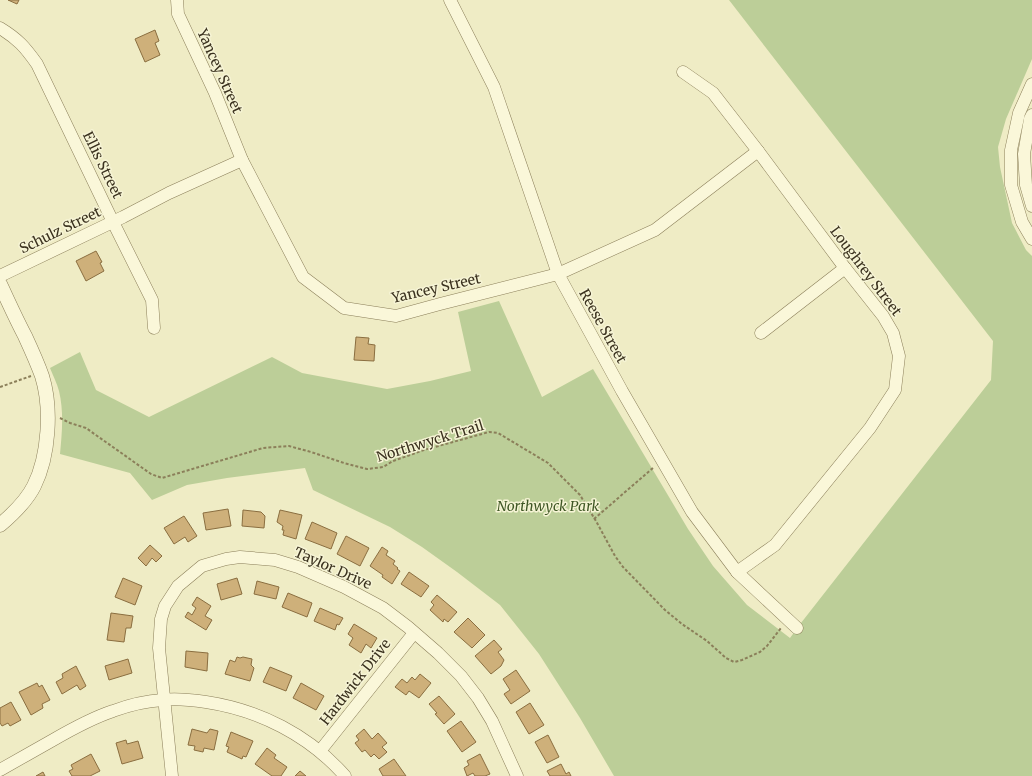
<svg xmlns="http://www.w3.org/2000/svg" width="1032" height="776" viewBox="0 0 1032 776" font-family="Merriweather,serif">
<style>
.green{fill:#bcce98}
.building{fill:#ceb07a;stroke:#8a6e40}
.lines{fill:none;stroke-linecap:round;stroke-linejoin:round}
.minor-casing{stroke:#8b7f5a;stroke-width:13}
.tertiary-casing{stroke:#8b7f5a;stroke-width:15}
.path{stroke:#8b7f5a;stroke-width:2;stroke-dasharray:3 2;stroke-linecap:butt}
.minor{stroke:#faf7d9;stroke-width:12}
.tertiary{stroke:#faf7d9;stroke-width:14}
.labels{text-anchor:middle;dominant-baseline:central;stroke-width:3;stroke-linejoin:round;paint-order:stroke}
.street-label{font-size:14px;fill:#3b321f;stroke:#f6f4d5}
.park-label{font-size:14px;font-style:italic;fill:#3f5725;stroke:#f6f4d5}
</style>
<rect width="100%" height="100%" fill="#efecc5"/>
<!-- green -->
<path class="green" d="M729,0H1032V59L1006,119L998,147L1000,167L1012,223L1026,250L1032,256V776H614L580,718L539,654L500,605L457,572L422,547L390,527L313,490L305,468L227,478L187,485L152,500L130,473L60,454C62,433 64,412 59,391C57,383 53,376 50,368L80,352L96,390L149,417L272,357L302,373L387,389L430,381L471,371L458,312L499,301L542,397L593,369L688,529L713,566L747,605L790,638L801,623L991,380L993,341Z"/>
<!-- building -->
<g class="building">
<polygon points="8,0 19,0 17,4"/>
<polygon points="155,30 159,41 155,43 160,55 145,62 135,39"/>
<polygon points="96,251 102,262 100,263 104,271 86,281 76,261"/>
<polygon points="356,337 369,338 368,344 375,345 374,361 354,360"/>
<polygon points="228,509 231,526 206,530 203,513"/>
<polygon points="243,510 261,512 265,516 264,528 242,526"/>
<polygon points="280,510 302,515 296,539 283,535 284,530 282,530 283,526 277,522"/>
<polygon points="184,516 197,536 188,542 185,537 174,544 164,528"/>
<polygon points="312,522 337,533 331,549 305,539"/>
<polygon points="346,536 369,548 360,566 337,554"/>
<polygon points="150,545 162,556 156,562 152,558 146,566 138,558"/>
<polygon points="382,547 388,551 386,555 395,561 393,564 398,568 397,569 400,571 392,584 382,577 383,575 370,566"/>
<polygon points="409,572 429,586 421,597 401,584"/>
<polygon points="123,578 142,586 135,605 115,597"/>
<polygon points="237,578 242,594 221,600 217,584"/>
<polygon points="257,581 279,587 276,599 254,594"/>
<polygon points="288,593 312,603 307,617 282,607"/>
<polygon points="437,595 457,612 448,622 444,619 443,622 430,610 434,605 431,602"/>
<polygon points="197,597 211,606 205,616 212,620 206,630 185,617 188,612 192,615 196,608 192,605"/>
<polygon points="320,608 343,618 339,625 337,624 335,630 314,621"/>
<polygon points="111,613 133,616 131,628 126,628 124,642 107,640"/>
<polygon points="468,618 485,635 472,648 454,632"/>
<polygon points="354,624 377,638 371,648 366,644 361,653 349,645 353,638 348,634"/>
<polygon points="494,640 502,649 498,652 504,660 501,666 491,674 475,656"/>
<polygon points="186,651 208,653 207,671 185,667"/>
<polygon points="237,657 240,658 243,657 252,659 251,665 254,668 250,681 225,674 230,660 235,662"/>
<polygon points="128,659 132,673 109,680 105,666"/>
<polygon points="76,666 86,686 80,690 77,685 62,694 56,682 63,678 62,674"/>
<polygon points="270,667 292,676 286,691 263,682"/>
<polygon points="516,670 530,691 511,704 504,694 510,690 503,679"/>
<polygon points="420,674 431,683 419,698 409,691 406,695 395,687 402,679 407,683 412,677 415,680"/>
<polygon points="37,683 39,687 42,685 50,700 42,704 43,708 31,715 19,692"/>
<polygon points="301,683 324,696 316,710 293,698"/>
<polygon points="439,696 455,714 444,724 435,714 437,713 429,704"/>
<polygon points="11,702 21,720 10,726 8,723 2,726 0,723 0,708"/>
<polygon points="530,703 544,725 529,734 516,712"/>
<polygon points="461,721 476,742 462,752 447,731"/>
<polygon points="192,729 207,733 210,729 218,731 214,750 204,748 203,752 194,750 195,746 188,745"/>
<polygon points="364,729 372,739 378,733 387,743 382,747 387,752 379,759 374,754 371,757 365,750 362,752 355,743 359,740 356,736"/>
<polygon points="231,732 253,741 246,757 243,756 242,759 227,752 229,747 226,746"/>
<polygon points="548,735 559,757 547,763 535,742"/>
<polygon points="126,740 127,744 138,741 143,758 122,764 116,743"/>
<polygon points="267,748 276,755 274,758 287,767 281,776 272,776 255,764"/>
<polygon points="91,754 100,771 90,776 72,776 69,771 73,769 71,765"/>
<polygon points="480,754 490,774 485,776 475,776 473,773 467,776 464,768 469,765 467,761"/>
<polygon points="394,759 406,776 383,776 379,769"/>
<polygon points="561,764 566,774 569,772 571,776 550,776 547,771"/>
<polygon points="300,771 306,776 295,776"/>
<polygon points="43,772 45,776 36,776"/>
</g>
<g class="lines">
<!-- minor casing -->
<g class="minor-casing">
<g id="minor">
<polyline points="177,0 178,14 215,93 242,160 303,277 344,308 396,316 440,304 558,274 655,230 758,151"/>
<polyline points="450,0 494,87 558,274 622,391 692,512 737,572 797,628"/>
<path d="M0,28C18,39 25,47 37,64L113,222L152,300L154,328"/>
<polyline points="683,72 713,93 758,151 845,268 883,316 893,333 899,356 895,390 870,428 775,545 737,572"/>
<polyline points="1032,84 1019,113 1011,150 1011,185 1022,222 1032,239"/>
<polyline points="1032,115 1030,119 1024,154 1026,185 1032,206"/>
<polyline points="0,276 123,217 169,193 242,160"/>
<polyline points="761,333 845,268"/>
<polyline points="320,751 414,633"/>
<path d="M0,770C18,760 35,750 53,740C72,729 92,718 113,711C129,705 146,701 163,700C177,698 192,700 206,702C259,710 309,735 345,776"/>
<polyline points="172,776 159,648 161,619 165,606 178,586 202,566 226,559 240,557 275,560 298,567 344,587 383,608 408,627 438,653 461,676 478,698 492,721 517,776"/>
</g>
</g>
<!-- tertiary casing -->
<g class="tertiary-casing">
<path id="tertiary" d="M0,284C8,301 16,319 25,336C31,349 37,362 42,376C52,408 49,456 34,486C26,502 13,514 0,525"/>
</g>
<!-- path -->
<g class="path">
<polyline points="0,387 31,376"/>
<polyline points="60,418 70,423 86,428 151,474 162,478 263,448 289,446 311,452 344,463 367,469 383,467 393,461 424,450 489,432 498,433 548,463 580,495 596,521 615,556 623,567 665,610 682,624 707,641 726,658 734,662 742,660 760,652 767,646 781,628"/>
<polyline points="594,519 654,467"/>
</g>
<!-- minor -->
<use href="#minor" class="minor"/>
<!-- tertiary -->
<use href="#tertiary" class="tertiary"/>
</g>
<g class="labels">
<!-- street labels -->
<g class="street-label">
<text transform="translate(220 71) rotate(66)">Yancey Street</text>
<text transform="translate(103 165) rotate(64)">Ellis Street</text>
<text transform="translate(60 230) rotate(-26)">Schulz Street</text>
<text transform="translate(866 271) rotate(53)">Loughrey Street</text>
<text transform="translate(436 288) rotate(-13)">Yancey Street</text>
<text transform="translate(603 326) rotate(61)">Reese Street</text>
<text transform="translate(430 441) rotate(-17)">Northwyck Trail</text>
<text transform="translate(333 568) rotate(24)">Taylor Drive</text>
<text transform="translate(355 682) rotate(-52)">Hardwick Drive</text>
</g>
<!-- park labels -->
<g class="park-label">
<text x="548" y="506">Northwyck Park</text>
</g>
</g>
</svg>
